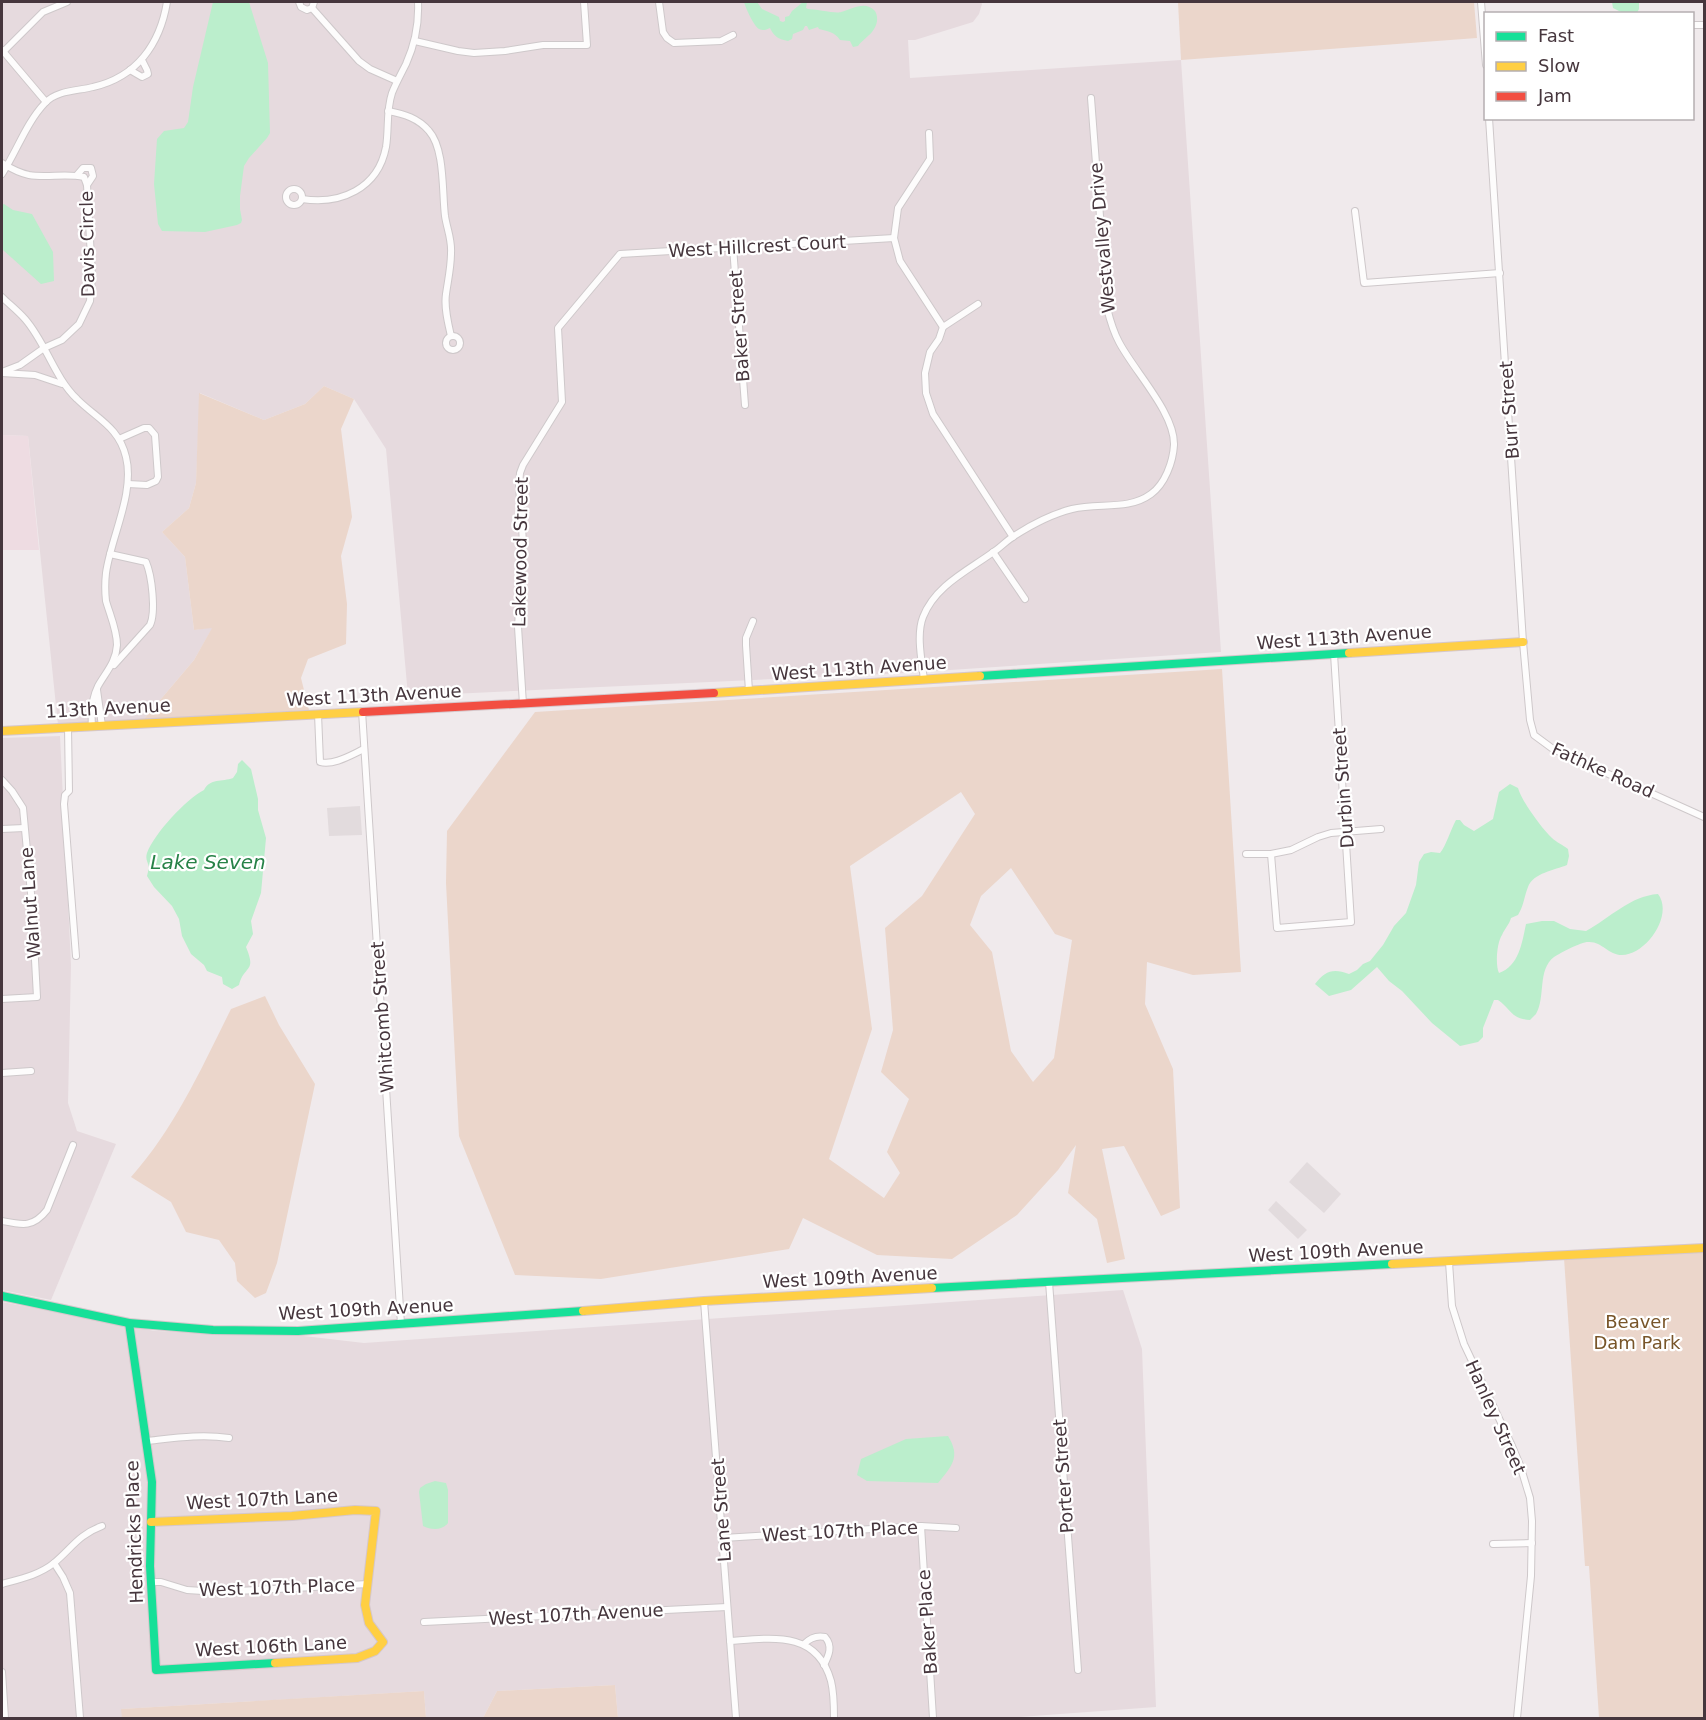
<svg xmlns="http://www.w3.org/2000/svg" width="1706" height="1720" viewBox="0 0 1706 1720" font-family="'DejaVu Sans',sans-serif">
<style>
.residential{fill:#e6dade}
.education{fill:#eedce2}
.green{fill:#ebd6cb;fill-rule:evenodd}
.parking{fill:#e2dbdd}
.water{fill:#bec}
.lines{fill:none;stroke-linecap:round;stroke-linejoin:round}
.street-casing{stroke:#cec8ca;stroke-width:8}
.fast-casing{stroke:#d5c7cb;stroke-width:10}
.slow-casing{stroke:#d5c7cb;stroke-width:10}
.jam-casing{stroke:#d5c7cb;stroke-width:10}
.street{stroke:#fdfcfc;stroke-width:6}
.fast{stroke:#16e098;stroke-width:8}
.slow{stroke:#ffcf43;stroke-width:8}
.jam{stroke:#f24e42;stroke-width:8}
.labels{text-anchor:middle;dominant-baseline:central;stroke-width:4.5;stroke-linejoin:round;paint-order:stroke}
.street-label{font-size:18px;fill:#46363d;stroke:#fff}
.park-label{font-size:18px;fill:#785529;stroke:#fff}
.water-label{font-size:20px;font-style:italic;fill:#278248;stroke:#fff}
</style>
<rect width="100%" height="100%" fill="#f0eaec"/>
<!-- residential -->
<g class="residential">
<polygon points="2,2 981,2 982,4 979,14 973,22 915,40 908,40 910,78 1181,60 1221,652 905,673 408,696 386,449 354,399 324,386 305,404 264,420 200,393 196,483 189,508 162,532 185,557 194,630 213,627 194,660 144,719 58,725 28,436 2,435"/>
<polygon points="60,736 71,965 68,1103 77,1131 116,1144 51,1300 2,1290 2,738"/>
<polygon points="1123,1290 1142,1349 1156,1707 1006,1718 618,1718 615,1685 497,1691 483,1718 426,1718 424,1691 122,1709 122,1718 2,1718 2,1302 155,1331 295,1335 364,1343"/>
</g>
<!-- education -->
<polygon class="education" points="2,435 28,436 39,550 2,550"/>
<!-- green -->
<g class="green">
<polygon points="1178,2 1474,2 1477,38 1181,60"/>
<polygon points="324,386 354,399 341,429 352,517 341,556 347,604 346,644 308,659 301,678 309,710 144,719 194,660 212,628 194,630 185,557 162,532 189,508 196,483 199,393 264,420 305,404"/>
<path d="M1222,669L1241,972L1193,975L1147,962L1145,1004L1173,1069L1180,1208L1161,1216L1124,1146L1102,1149L1125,1259L1107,1263L1097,1219L1068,1193L1076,1145L1058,1170L1017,1215L952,1259L877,1255L803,1218L789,1249L601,1279L515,1275L459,1136L446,883L447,831L535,712ZM961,792L975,814L922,896L885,928L893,1030L881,1072L909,1099L887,1152L900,1173L884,1198L829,1159L872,1029L850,866ZM1011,868L1055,934L1072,940L1054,1058L1033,1082L1011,1051L992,952L970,925L981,896Z"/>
<path d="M265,996L279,1025L315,1084L277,1263L266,1293L255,1298L237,1281L235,1263L219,1240L186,1232L171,1202L131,1177C175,1128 202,1067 231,1009Z"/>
<polygon points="1704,1250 1704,1718 1599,1718 1589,1566 1585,1566 1564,1258"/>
<polygon points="615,1685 618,1718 483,1718 497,1691"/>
<polygon points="424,1691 426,1718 122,1718 121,1709"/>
</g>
<!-- parking -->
<g class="parking">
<polygon points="360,806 362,835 329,836 327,808"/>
<polygon points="1307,1162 1341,1194 1324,1213 1289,1182"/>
<polygon points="1276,1201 1307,1230 1298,1239 1268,1210"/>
</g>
<!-- water -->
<g class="water">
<polygon points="213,2 249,2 268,63 270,133 267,138 249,158 244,166 240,196 240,209 242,220 241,223 237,225 205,232 162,231 158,224 154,184 157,139 164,131 184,128 188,122 193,87"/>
<path d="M744,2H757L762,9L779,17L780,21L783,22L785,21V17L789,16L792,11L803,2H807L806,8L808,9C815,9 837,14 841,12C852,9 865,0 875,11C878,16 878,23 874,29C870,36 863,39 858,46L853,47L850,41L840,40C835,32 827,31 819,29L818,27L809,30L807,26H805L803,30L793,34L792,39L788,41C779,39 774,37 770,28C766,30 763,31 759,29C754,26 746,9 744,2Z"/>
<polygon points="1612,2 1639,2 1639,9 1637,13 1623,13 1613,8"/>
<polygon points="4,204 13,210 32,214 53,252 54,281 41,284 3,250 2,205"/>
<path d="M242,760L251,769L258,799V810L266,838L261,893L251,921L253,934L246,947C257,973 244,965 239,985L232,989L223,984L222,977L207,971L204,965L191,954L182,936L179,919L172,906L154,887L147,876C147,876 149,868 149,867C148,862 145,860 147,853C154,834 186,799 204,790C210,778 222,782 233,778L237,772L238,764Z"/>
<path d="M1510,784L1518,788C1521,800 1542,829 1552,838C1556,842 1563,845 1568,849L1569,856L1567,865C1555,870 1533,873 1528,887C1524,897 1524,905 1518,915L1511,918C1509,925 1505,928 1502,935C1497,942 1495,965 1499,973C1519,966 1522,943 1526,924L1542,921H1554L1570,929L1586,931C1610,918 1630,896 1658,894C1674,915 1646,955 1622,955C1608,955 1602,941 1588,942C1581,942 1560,953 1554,957C1537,970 1546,997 1536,1014C1534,1016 1532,1018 1530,1020C1511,1019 1511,1009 1498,1000H1494L1483,1028V1037L1478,1042L1460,1046L1432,1023L1402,991L1389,981L1377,967L1351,990L1329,996L1315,984C1325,971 1333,968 1349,974L1357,970L1363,964L1370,961L1383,945L1394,926L1406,913L1416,885L1419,862L1424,854L1431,852L1440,853C1446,846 1451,829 1456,820H1460L1464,825L1474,831L1493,819L1499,792Z"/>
<path d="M948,1436C961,1457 952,1466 938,1483L867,1481L857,1475L861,1459L906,1439Z"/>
<path d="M435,1481L446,1483L448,1490V1523C442,1531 431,1530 423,1526L419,1492L420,1488L426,1484Z"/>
</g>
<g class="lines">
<!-- street casing -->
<g class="street-casing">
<g id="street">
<polyline points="299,2 301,7 307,10 312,8 314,2"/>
<polyline points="659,2 663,32 667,38 674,43 721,41 733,35"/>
<polyline points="1481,2 1486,65"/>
<polyline points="312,8 359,61 370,69 397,81"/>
<polyline points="1692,25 1704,25"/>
<polyline points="415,41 458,51 474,53 505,51 543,45 587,45 584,2"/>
<polyline points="2,50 46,102"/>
<polyline points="3,52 43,12 67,2"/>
<polyline points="130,70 142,77 148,74 147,70 142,60"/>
<path d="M388,111C404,114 418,118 429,131C445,149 442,192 445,216C447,229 452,240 451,253C451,267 448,280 446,294C444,307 448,323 451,336"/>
<polyline points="1489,118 1523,642 1530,720 1534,735 1553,749 1704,817"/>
<polyline points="929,133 930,159 898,208 894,238 900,261 943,327"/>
<path d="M2,163C10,168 19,173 29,175C47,178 66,173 84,177L87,185L92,276L90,301L79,324L62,340L44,348L20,365L2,372"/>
<path d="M2,174C17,151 26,123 45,103C57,90 78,91 93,87C137,77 160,44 167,2"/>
<polyline points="77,175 83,168 91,168 93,176 87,185"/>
<circle cx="294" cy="197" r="8"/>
<path d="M302,199C340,205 378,189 386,147C389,129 386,111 392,93C396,83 401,74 406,64C415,44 419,24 418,2"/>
<polyline points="1355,211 1364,283 1500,273"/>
<polyline points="733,247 745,405"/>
<path d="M2,297C9,304 18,311 25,319C46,343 54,377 77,399C97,419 119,427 126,457C135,493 111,537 106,573C105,582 105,592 106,601C110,615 117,630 117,645C116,662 106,672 98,686C92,698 91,713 92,726"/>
<polyline points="978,304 943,327 939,339 930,352 925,373 926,393 933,414 1013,537"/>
<circle cx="453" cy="343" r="7"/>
<polyline points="2,373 35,375 62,384"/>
<polyline points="119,439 144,428 149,428 155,435 158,477 156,481 147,485 128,484"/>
<polyline points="993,552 1025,599"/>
<path d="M110,554L146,562C152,576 156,612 150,625L114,665"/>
<path d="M924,680C922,662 916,635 923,617C935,586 967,571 992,553C1000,548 1006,541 1014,536C1031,525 1052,514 1072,509C1098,502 1128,511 1151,494C1165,484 1173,462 1174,445C1175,413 1134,371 1119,342C1113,331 1110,320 1107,308L1091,98"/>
<polyline points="97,690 102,726"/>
<polyline points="749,691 746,645 746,638 753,621"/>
<polyline points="523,704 518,627 523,542 519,486 520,473 523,465 562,402 558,328 620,254 894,238"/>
<polyline points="362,711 401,1324"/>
<path d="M318,714L320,762C333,766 351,755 364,749"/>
<polyline points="68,727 69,791 65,795 64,804 76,956"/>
<polyline points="2,780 12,791 23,808 32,904 37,997 2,999"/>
<polyline points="2,829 24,828"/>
<polyline points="1246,854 1271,854 1291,850 1318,837 1331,833 1381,829"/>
<polyline points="1271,854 1277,928 1351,922 1334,654"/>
<polyline points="2,1073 31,1071"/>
<path d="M2,1221C22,1225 33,1228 47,1210L73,1145"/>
<polyline points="1449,1262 1452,1306 1464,1344 1512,1446 1520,1465 1530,1498 1532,1521 1531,1576 1517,1718"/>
<polyline points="1049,1282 1078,1670"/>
<polyline points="704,1301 736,1718"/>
<path d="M147,1441C175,1438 201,1434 229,1438"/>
<polyline points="921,1526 933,1718"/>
<polyline points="723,1538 921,1526 956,1528"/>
<polyline points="1493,1544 1532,1543"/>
<polyline points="54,1563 63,1577 70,1593 80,1718"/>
<polyline points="152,1582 161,1582 187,1590 219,1592 368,1584"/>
<path d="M2,1584C20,1579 39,1575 54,1563C72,1548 78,1535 102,1526"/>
<polyline points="424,1622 727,1607"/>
<path d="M730,1641C772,1638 817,1630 831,1681C834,1693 834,1707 834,1718"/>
<path d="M804,1644C810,1638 816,1635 825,1637C833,1646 829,1655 824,1665"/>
<polyline points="2,1672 5,1718"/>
</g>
</g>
<!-- fast casing -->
<g class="fast-casing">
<g id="fast">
<polyline points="980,676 1349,653"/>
<polyline points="932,1288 1392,1264"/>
<polyline points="2,1296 129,1323 213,1330 298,1331 583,1311"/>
<polyline points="129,1323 152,1482 150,1566 156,1670 275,1663"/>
</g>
</g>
<!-- slow casing -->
<g class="slow-casing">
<g id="slow">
<polyline points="1349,653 1523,642"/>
<polyline points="714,693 980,676"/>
<polyline points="2,731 363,712"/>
<polyline points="1392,1264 1704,1248"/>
<polyline points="583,1311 704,1301 932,1288"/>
<polyline points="151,1522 292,1516 355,1510 376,1511 365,1605 369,1623 383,1642 375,1651 357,1658 275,1663"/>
</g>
</g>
<!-- jam casing -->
<g class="jam-casing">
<polyline id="jam" points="363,712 714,693"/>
</g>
<!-- street -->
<use href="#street" class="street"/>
<!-- fast -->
<use href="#fast" class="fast"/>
<!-- slow -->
<use href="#slow" class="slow"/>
<!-- jam -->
<use href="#jam" class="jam"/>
</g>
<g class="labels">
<!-- street labels -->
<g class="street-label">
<text transform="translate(1102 238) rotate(-95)">Westvalley Drive</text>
<text transform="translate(87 244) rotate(-91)">Davis Circle</text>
<text transform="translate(757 246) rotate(-3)">West Hillcrest Court</text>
<text transform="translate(739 326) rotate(-94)">Baker Street</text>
<text transform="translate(1509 410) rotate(-94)">Burr Street</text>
<text transform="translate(520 552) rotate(-89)">Lakewood Street</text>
<text transform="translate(1344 637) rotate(-4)">West 113th Avenue</text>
<text transform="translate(859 668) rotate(-4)">West 113th Avenue</text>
<text transform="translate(374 695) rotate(-3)">West 113th Avenue</text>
<text transform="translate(108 708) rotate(-3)">113th Avenue</text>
<text transform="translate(1603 770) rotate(24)">Fathke Road</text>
<text transform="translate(1343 788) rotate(-94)">Durbin Street</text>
<text transform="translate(30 903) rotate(-94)">Walnut Lane</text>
<text transform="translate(382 1017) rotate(-94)">Whitcomb Street</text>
<text transform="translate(1336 1251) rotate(-3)">West 109th Avenue</text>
<text transform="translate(850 1277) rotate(-3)">West 109th Avenue</text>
<text transform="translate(366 1309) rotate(-3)">West 109th Avenue</text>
<text transform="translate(1496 1417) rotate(66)">Hanley Street</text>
<text transform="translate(1063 1476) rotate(-94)">Porter Street</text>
<text transform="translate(262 1499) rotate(-3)">West 107th Lane</text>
<text transform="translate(721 1510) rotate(-94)">Lane Street</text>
<text transform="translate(840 1531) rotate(-3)">West 107th Place</text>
<text transform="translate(134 1532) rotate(-92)">Hendricks Place</text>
<text transform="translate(277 1587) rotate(-2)">West 107th Place</text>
<text transform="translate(576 1614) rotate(-3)">West 107th Avenue</text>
<text transform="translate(927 1622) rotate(-94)">Baker Place</text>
<text transform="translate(271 1646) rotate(-3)">West 106th Lane</text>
</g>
<!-- park labels -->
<g class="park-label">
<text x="1637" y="1321">Beaver<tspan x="1637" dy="21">Dam Park</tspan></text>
</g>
<!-- water labels -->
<g class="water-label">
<text x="208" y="862">Lake Seven</text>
</g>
</g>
<!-- border -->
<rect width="1706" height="1720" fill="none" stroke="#46363d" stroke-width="6"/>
<!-- legend -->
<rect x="1484" y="12" width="210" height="108" fill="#ffffff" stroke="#b5afb1" stroke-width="1.5"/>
<rect x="1496" y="32" width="30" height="9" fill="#16e098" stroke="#b5afb1" stroke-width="1.5"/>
<text x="1538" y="42" font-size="18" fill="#46363d">Fast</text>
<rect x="1496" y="62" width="30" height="9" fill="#ffcf43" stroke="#b5afb1" stroke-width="1.5"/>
<text x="1538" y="72" font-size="18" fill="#46363d">Slow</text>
<rect x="1496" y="92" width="30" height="9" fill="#f24e42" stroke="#b5afb1" stroke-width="1.5"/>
<text x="1538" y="102" font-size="18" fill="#46363d">Jam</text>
</svg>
